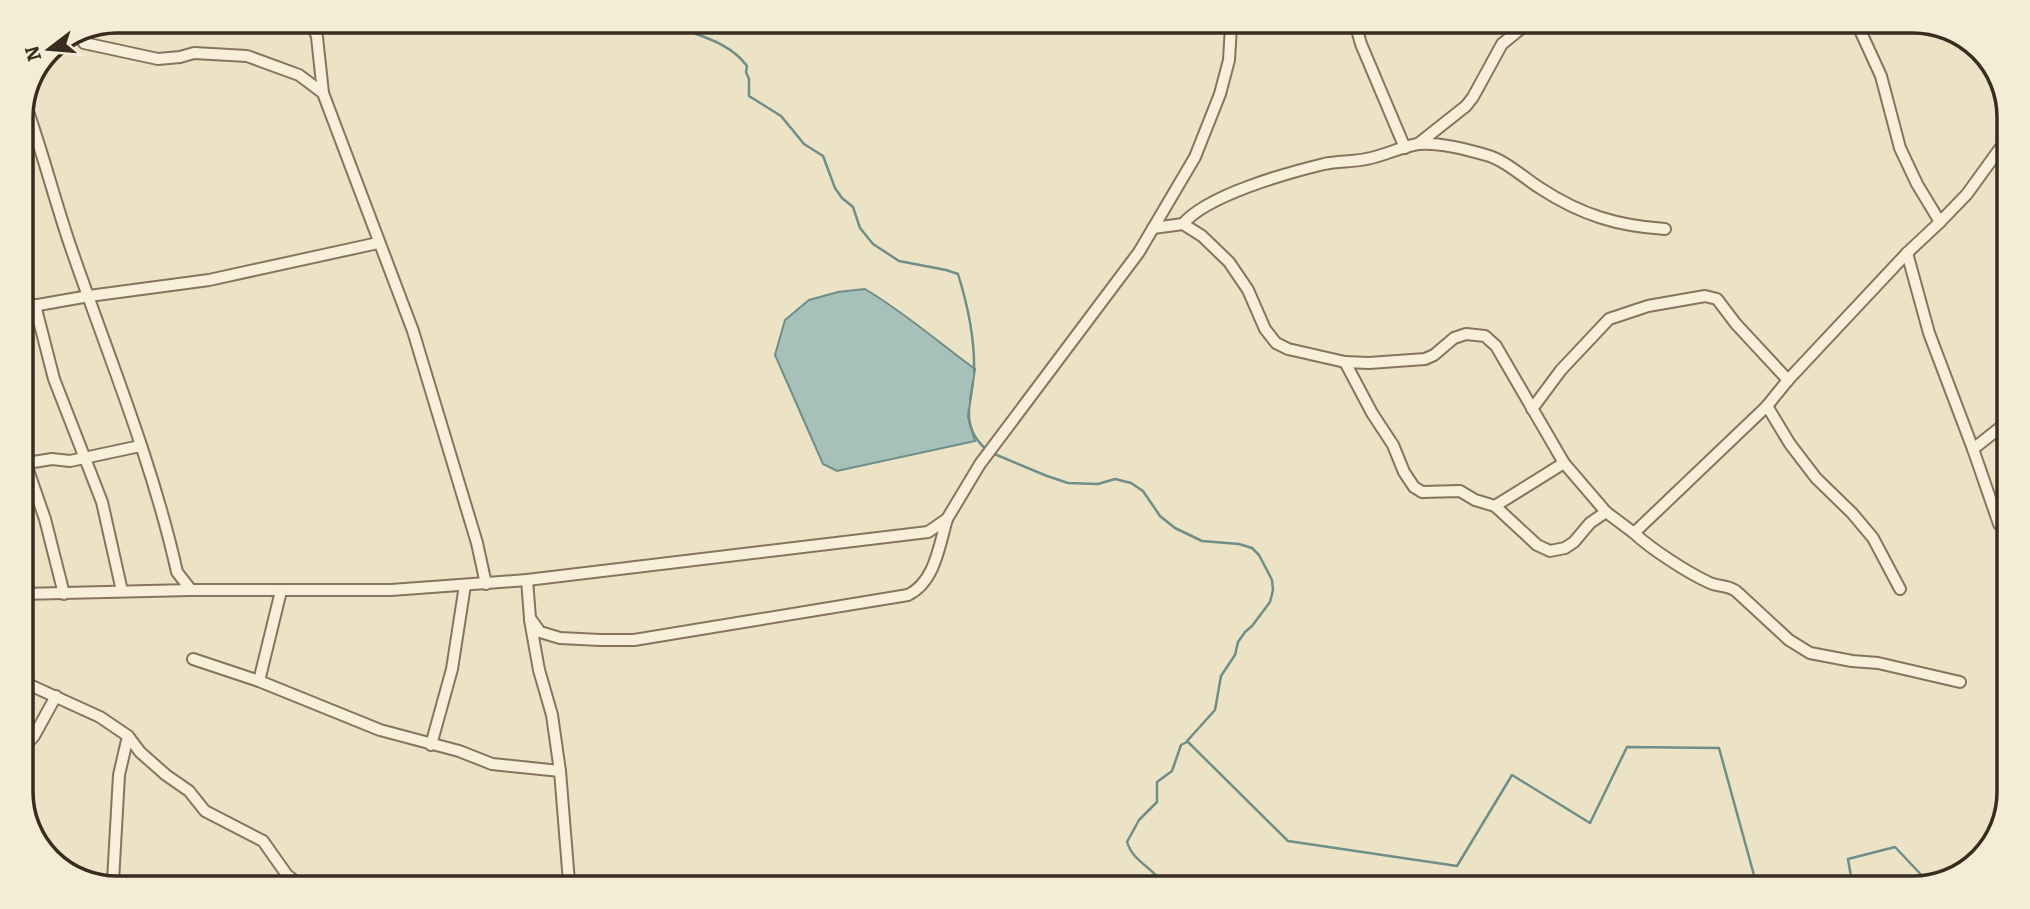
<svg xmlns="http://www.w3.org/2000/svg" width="2030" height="909" viewBox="0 0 2030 909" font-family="Bitter,serif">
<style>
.water{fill:#a7c0b9;stroke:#6e8e87;stroke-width:2}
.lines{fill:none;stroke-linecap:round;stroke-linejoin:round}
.stream{stroke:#6e8e87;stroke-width:2.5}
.minor-casing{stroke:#87745c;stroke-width:14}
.minor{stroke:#f7efd9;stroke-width:10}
.rim{fill:none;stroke:#372c1f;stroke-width:3.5}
</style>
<rect width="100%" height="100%" fill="#ece2c6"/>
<!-- water -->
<path class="water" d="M865,289C904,312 938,342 975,369L968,417L975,441L837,471L823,464L775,355L785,320L809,300L838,292Z"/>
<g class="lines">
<!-- stream -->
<g class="stream">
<path d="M668,23C696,36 728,40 747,66L746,72L749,79V96L781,116L804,144L823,156L835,188L842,198L853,207L860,228L873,244L899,261L946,270L958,274C968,306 975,339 974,372"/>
<polyline points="970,400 973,382"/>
<path d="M969,410C968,426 974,439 986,449"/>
<polyline points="992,453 1047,476 1068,483 1098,484 1115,479 1131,483 1143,491 1160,516 1175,528 1202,541 1239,544 1252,548 1259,555 1272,580 1273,590 1270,602 1252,626 1245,632 1238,642 1235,655 1221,676 1215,710 1187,741 1288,841 1457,866 1512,775 1590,823 1627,747 1719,748 1757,886 1760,887"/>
<path d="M1164,885C1154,868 1133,862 1127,842L1139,820L1157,802V782L1172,771L1181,745L1187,742"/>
<polyline points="1853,888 1848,859 1895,847 1929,883"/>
</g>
<!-- minor casing -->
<g class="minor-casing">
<g id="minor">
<polyline points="312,22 317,37 323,93 413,331 477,543 486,584"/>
<polyline points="1356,26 1361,44 1405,148"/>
<polyline points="84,43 158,59 180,57 194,53 247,56 299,75 323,93"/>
<path d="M25,103C42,150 54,198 70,245C107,353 152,460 177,572L191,590"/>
<polyline points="1418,144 1466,106 1473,97 1502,44 1523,27"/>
<polyline points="1940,222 1967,194 2009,136"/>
<path d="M1183,224C1207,195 1287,173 1324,164C1338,161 1352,162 1366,159C1384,156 1400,147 1418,144C1438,142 1466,149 1486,155C1505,160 1524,178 1540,188C1581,215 1618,226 1665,229"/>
<polyline points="1153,228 1183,224 1202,236 1229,262 1248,290 1265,329 1276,343 1288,349 1345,362 1369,363 1425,359 1434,355 1454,338 1466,334 1485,336 1496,346 1564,463 1606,512 1634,533 1767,406 1788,380 1907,253 1940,222 1917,184 1900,148 1881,76 1859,28"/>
<polyline points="1907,253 1929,333 1973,449 1999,524"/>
<polyline points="35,305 54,379 102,502 122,591"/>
<polyline points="21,308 89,296 209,280 378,243"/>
<polyline points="1345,362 1372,413 1393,445 1404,472 1414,487 1422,492 1460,491 1475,500 1495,506 1537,545 1550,551 1565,548 1574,542 1590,523 1606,512"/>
<polyline points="1767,406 1790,444 1816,478 1852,513 1873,538 1900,589"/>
<polyline points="1532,409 1561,370 1609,319 1648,306 1705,296 1717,299 1736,324 1788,380"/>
<polyline points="1973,449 2006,423"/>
<polyline points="21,450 45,519 64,594"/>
<polyline points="21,464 52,459 70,461 140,446"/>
<polyline points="1495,506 1564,463"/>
<path d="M1634,533C1651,549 1688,573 1710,583C1719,587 1727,585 1736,591L1789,640L1810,653L1852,661L1878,663L1960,682"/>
<path d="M527,580L530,618L540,632L560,638L600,640H634L908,595C935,582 939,546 947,519"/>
<polyline points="21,594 191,590 391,590 527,580 928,532 947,519 980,464 1139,252 1195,157 1220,94 1229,60 1231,26"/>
<polyline points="530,620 539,670 552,715 560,771 569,882"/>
<polyline points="193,659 259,681 380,730 459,751 492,764 560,771"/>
<polyline points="21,681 100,717 128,736 140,752 166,775 189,791 205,811 263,841 287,875 295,881"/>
<polyline points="259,681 281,591"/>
<polyline points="431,745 452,669 465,585"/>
<polyline points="21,750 34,736 56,696"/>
<polyline points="113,881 119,775 128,736"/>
</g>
</g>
<!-- minor -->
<use href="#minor" class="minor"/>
</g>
<!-- crop -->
<path d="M0 0H2030V909H0ZM117 33H1913A84 84 0 0 1 1997 117V792A84 84 0 0 1 1913 876H117A84 84 0 0 1 33 792V117A84 84 0 0 1 117 33Z" fill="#f4ecd5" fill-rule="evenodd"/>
<path class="rim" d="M117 33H1913A84 84 0 0 1 1997 117V792A84 84 0 0 1 1913 876H117A84 84 0 0 1 33 792V117A84 84 0 0 1 117 33Z"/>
<!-- north arrow -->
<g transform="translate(49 49) rotate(254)" stroke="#f4ecd5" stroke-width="5" paint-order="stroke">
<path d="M0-5L12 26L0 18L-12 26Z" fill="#372c1f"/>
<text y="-10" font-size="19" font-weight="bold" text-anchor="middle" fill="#372c1f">N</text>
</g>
</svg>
